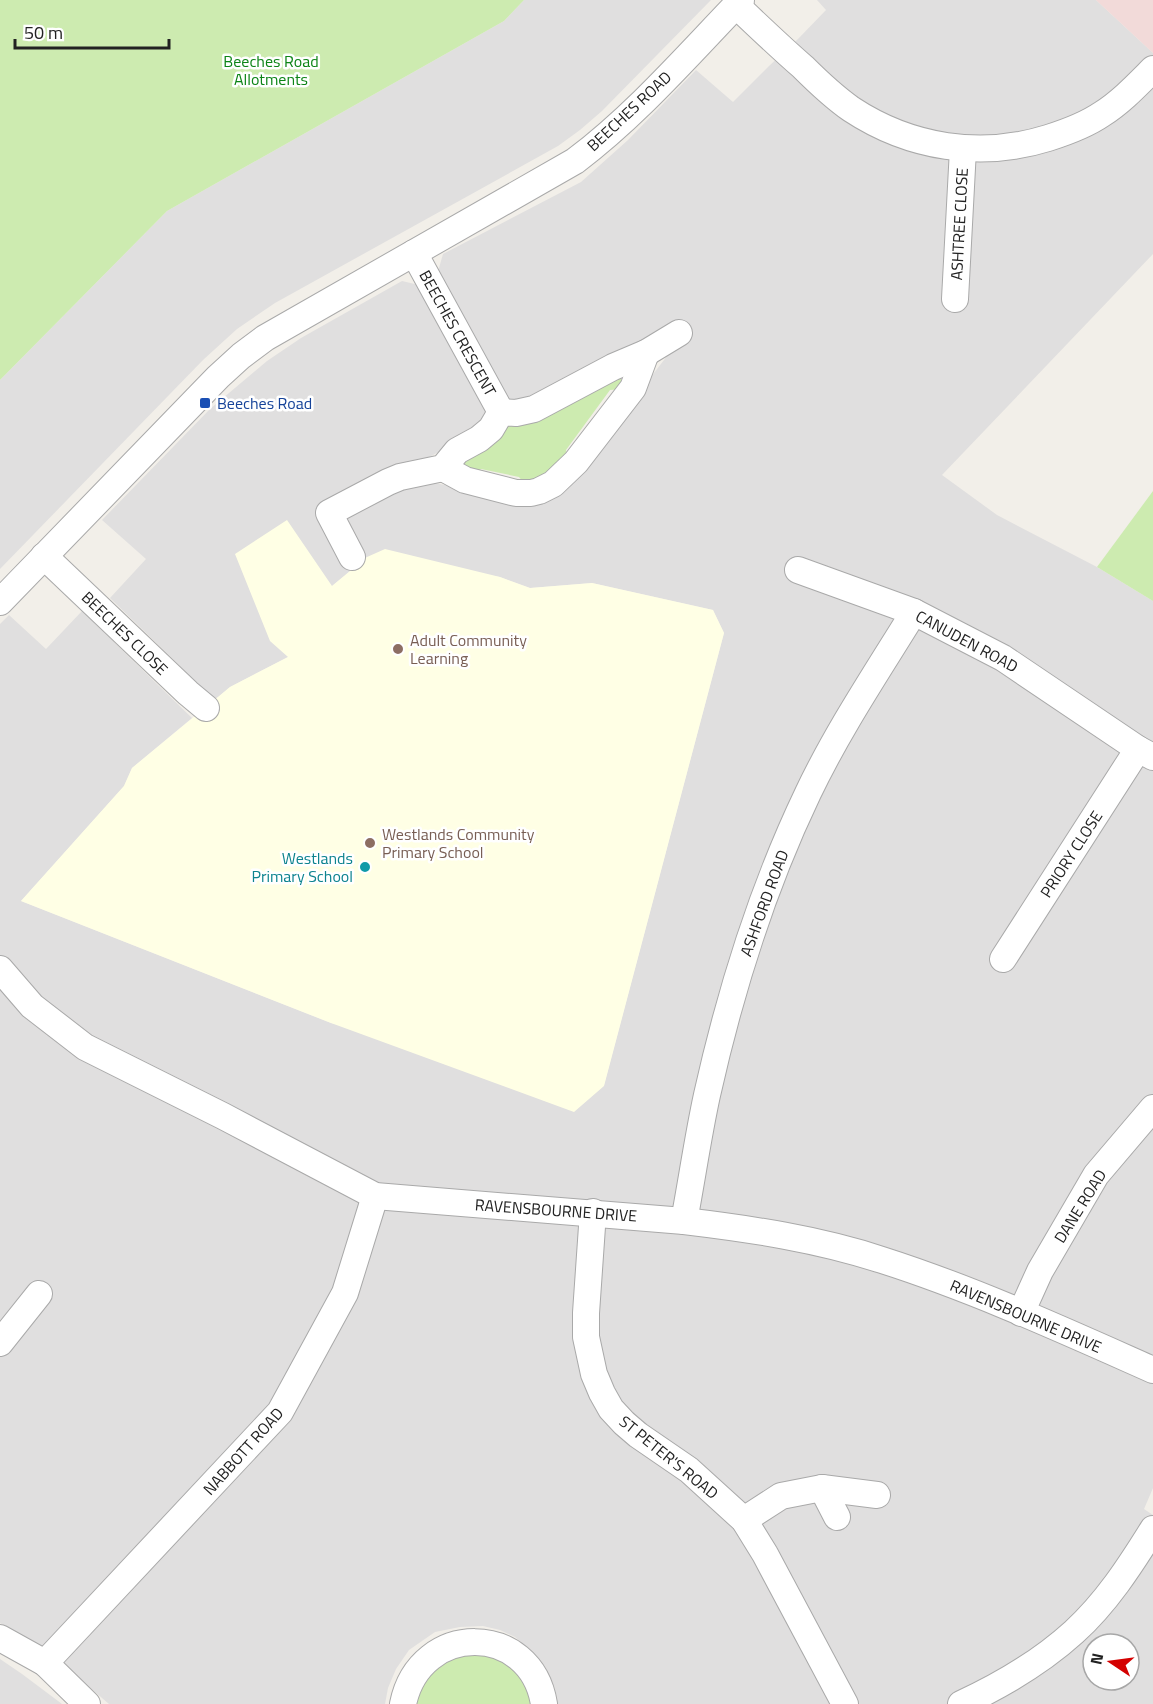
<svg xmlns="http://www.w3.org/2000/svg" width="1153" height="1704" viewBox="0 0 1153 1704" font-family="'Titillium Web',sans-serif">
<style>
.residential{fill:#e0dfdf;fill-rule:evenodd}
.commercial{fill:#f2dad9}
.education{fill:#ffffe5}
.grass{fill:#cdebb0}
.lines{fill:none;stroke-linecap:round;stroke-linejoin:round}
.minor-casing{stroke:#a9a9a9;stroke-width:28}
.minor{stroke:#fff;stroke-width:26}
.transit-dot{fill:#1a4fb4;stroke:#fff;stroke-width:2}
.education-dot{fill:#8d6e63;stroke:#fff;stroke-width:2}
.culture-dot{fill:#0f9aa8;stroke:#fff;stroke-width:2}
.labels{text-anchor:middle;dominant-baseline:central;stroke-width:5;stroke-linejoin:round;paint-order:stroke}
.park-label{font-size:16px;fill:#0c8416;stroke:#fff}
.street-label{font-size:16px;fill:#222;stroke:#fff}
.transit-label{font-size:16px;fill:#164399;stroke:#fff;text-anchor:start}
.education-label{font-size:16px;fill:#785e54;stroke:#fff;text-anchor:start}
.culture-label{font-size:16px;fill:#0d838f;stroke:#fff;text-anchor:end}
</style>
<rect width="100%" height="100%" fill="#f2efe9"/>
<!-- residential -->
<g class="residential">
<polygon points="524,0 711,0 602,111 580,130 558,146 275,303 237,329 203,360 0,569 0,380 167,211 504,21"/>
<path d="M817,0H1096L1153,53V254L942,475L997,515L1097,567L1153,601V1488L1144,1509L1153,1515V1704H556L554,1686L546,1669L532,1652L515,1637L500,1630L483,1626L460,1627L435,1632L409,1650L396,1669L388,1688L385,1704H109L81,1680L0,1623V624L9,615L46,649L82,611L192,718L132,768L124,786L21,901L331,1023L604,1085L724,633L713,610L592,583L530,588L500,577L367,557L332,586L288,657L230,687L215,700L110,598L146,559L102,520L210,409L267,361L301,338L402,281L423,286L490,410L481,429L420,462L430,482L524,501L571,481L687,330L528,404L505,401L438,280L439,268L443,254L581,182L628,140L696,70L733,102L769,66L798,39L826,10ZM1093,1644H1129V1680H1093Z"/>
<polygon points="0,1659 22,1674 62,1704 0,1704"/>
</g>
<!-- commercial -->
<polygon class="commercial" points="1096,0 1153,0 1153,53"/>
<!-- education -->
<polygon class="education" points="287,520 332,586 367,557 385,549 500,577 530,588 592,583 713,610 724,633 604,1086 574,1112 331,1023 21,901 124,786 132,768 230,687 288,657 270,641 235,554"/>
<!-- grass -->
<g class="grass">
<polygon points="0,0 524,0 504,21 167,211 0,380"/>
<polygon points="619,375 624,386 623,389 610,390 566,450 568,460 561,466 525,484 519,477 481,469 475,474 464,467 464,460 498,430"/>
<polygon points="1153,491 1153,601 1097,567"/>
<polygon points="492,1654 525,1678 535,1704 412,1704 419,1684 450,1656"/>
</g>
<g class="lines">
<!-- minor casing -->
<g class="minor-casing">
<g id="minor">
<path d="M736,5C758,26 780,47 803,67C818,82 834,97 851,109C910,148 981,159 1048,138C1067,132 1086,125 1102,114C1121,102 1137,85 1153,69"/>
<polyline points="414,253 501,412"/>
<polyline points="955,299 963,149"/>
<polyline points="443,468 465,480 516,493 531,493 539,491 553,484 576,462 633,388 646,353"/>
<polyline points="44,556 188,693 206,708"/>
<polyline points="352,557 329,513 388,482 400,477 443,468 457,451 479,439 491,429 501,412 516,413 534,409 613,367 646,353 679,333"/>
<polyline points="798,570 914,612 1003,658 1138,749 1153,757"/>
<path d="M0,602L218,377L241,356L265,338L575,161C636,115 687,56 741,0"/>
<polyline points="1003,959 1138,749"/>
<path d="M0,969L32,1006L85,1047L223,1116L375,1196L684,1221C751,1229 818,1239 882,1260C973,1289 1065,1331 1153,1370"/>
<polyline points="593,1212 586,1313 586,1337 594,1374 602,1393 611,1409 624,1423 638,1435 689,1470 744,1520 765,1554 845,1704"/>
<path d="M684,1221C692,1179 698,1136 707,1095C730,992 762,889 808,793C838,730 877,672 914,612"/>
<polyline points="1021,1313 1040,1271 1096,1175 1153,1108"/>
<polyline points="0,1343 39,1294"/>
<polyline points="822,1488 837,1517"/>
<polyline points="744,1520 781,1496 822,1488 877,1495"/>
<polyline points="0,1638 45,1663 87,1704"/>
<polyline points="45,1663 280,1412 345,1293 375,1196"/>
<path d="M403,1704C420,1621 531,1622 544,1704"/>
<path d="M961,1704C1002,1685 1041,1662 1074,1632C1106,1603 1130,1566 1153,1529"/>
</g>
</g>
<!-- minor -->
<use href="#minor" class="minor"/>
</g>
<!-- markers -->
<rect class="transit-dot" x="199" y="397" width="12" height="12" rx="3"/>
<g class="education-dot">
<circle cx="398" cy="649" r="6"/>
<circle cx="370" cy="843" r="6"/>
</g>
<circle class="culture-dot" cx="365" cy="867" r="6"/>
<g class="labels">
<!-- park labels -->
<g class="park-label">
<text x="271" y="61">Beeches Road<tspan x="271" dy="18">Allotments</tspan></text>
</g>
<!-- street labels -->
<g class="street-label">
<text transform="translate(629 111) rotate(-43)">BEECHES ROAD</text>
<text transform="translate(959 224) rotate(-87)">ASHTREE CLOSE</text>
<text transform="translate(458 333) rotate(61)">BEECHES CRESCENT</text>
<text transform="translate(125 633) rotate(44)">BEECHES CLOSE</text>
<text transform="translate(967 641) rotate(28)">CANUDEN ROAD</text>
<text transform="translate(1071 854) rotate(-57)">PRIORY CLOSE</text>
<text transform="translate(764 903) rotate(-70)">ASHFORD ROAD</text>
<text transform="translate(1080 1206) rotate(-58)">DANE ROAD</text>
<text transform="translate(556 1210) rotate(4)">RAVENSBOURNE DRIVE</text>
<text transform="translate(1026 1316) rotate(23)">RAVENSBOURNE DRIVE</text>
<text transform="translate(243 1451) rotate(-48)">NABBOTT ROAD</text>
<text transform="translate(669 1457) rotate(39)">ST PETER'S ROAD</text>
</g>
<!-- transit labels -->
<g class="transit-label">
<text x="217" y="403">Beeches Road</text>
</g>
<!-- education labels -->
<g class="education-label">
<text x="410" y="640">Adult Community<tspan x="410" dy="18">Learning</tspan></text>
<text x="382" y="834">Westlands Community<tspan x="382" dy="18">Primary School</tspan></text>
</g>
<!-- culture labels -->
<g class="culture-label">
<text x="353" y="858">Westlands<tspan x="353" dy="18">Primary School</tspan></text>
</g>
</g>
<!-- north arrow -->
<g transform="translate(1111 1662) rotate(283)"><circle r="28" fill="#ffffff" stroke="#a7a7a7" stroke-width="1.5"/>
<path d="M0-4.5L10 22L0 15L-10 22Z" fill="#d40000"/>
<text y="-9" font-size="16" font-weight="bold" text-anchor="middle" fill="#222222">N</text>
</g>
<!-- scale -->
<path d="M15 39v9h154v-9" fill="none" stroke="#222222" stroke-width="3"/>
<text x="24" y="39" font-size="18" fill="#222222" stroke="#ffffff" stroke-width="4.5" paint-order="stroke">50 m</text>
</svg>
